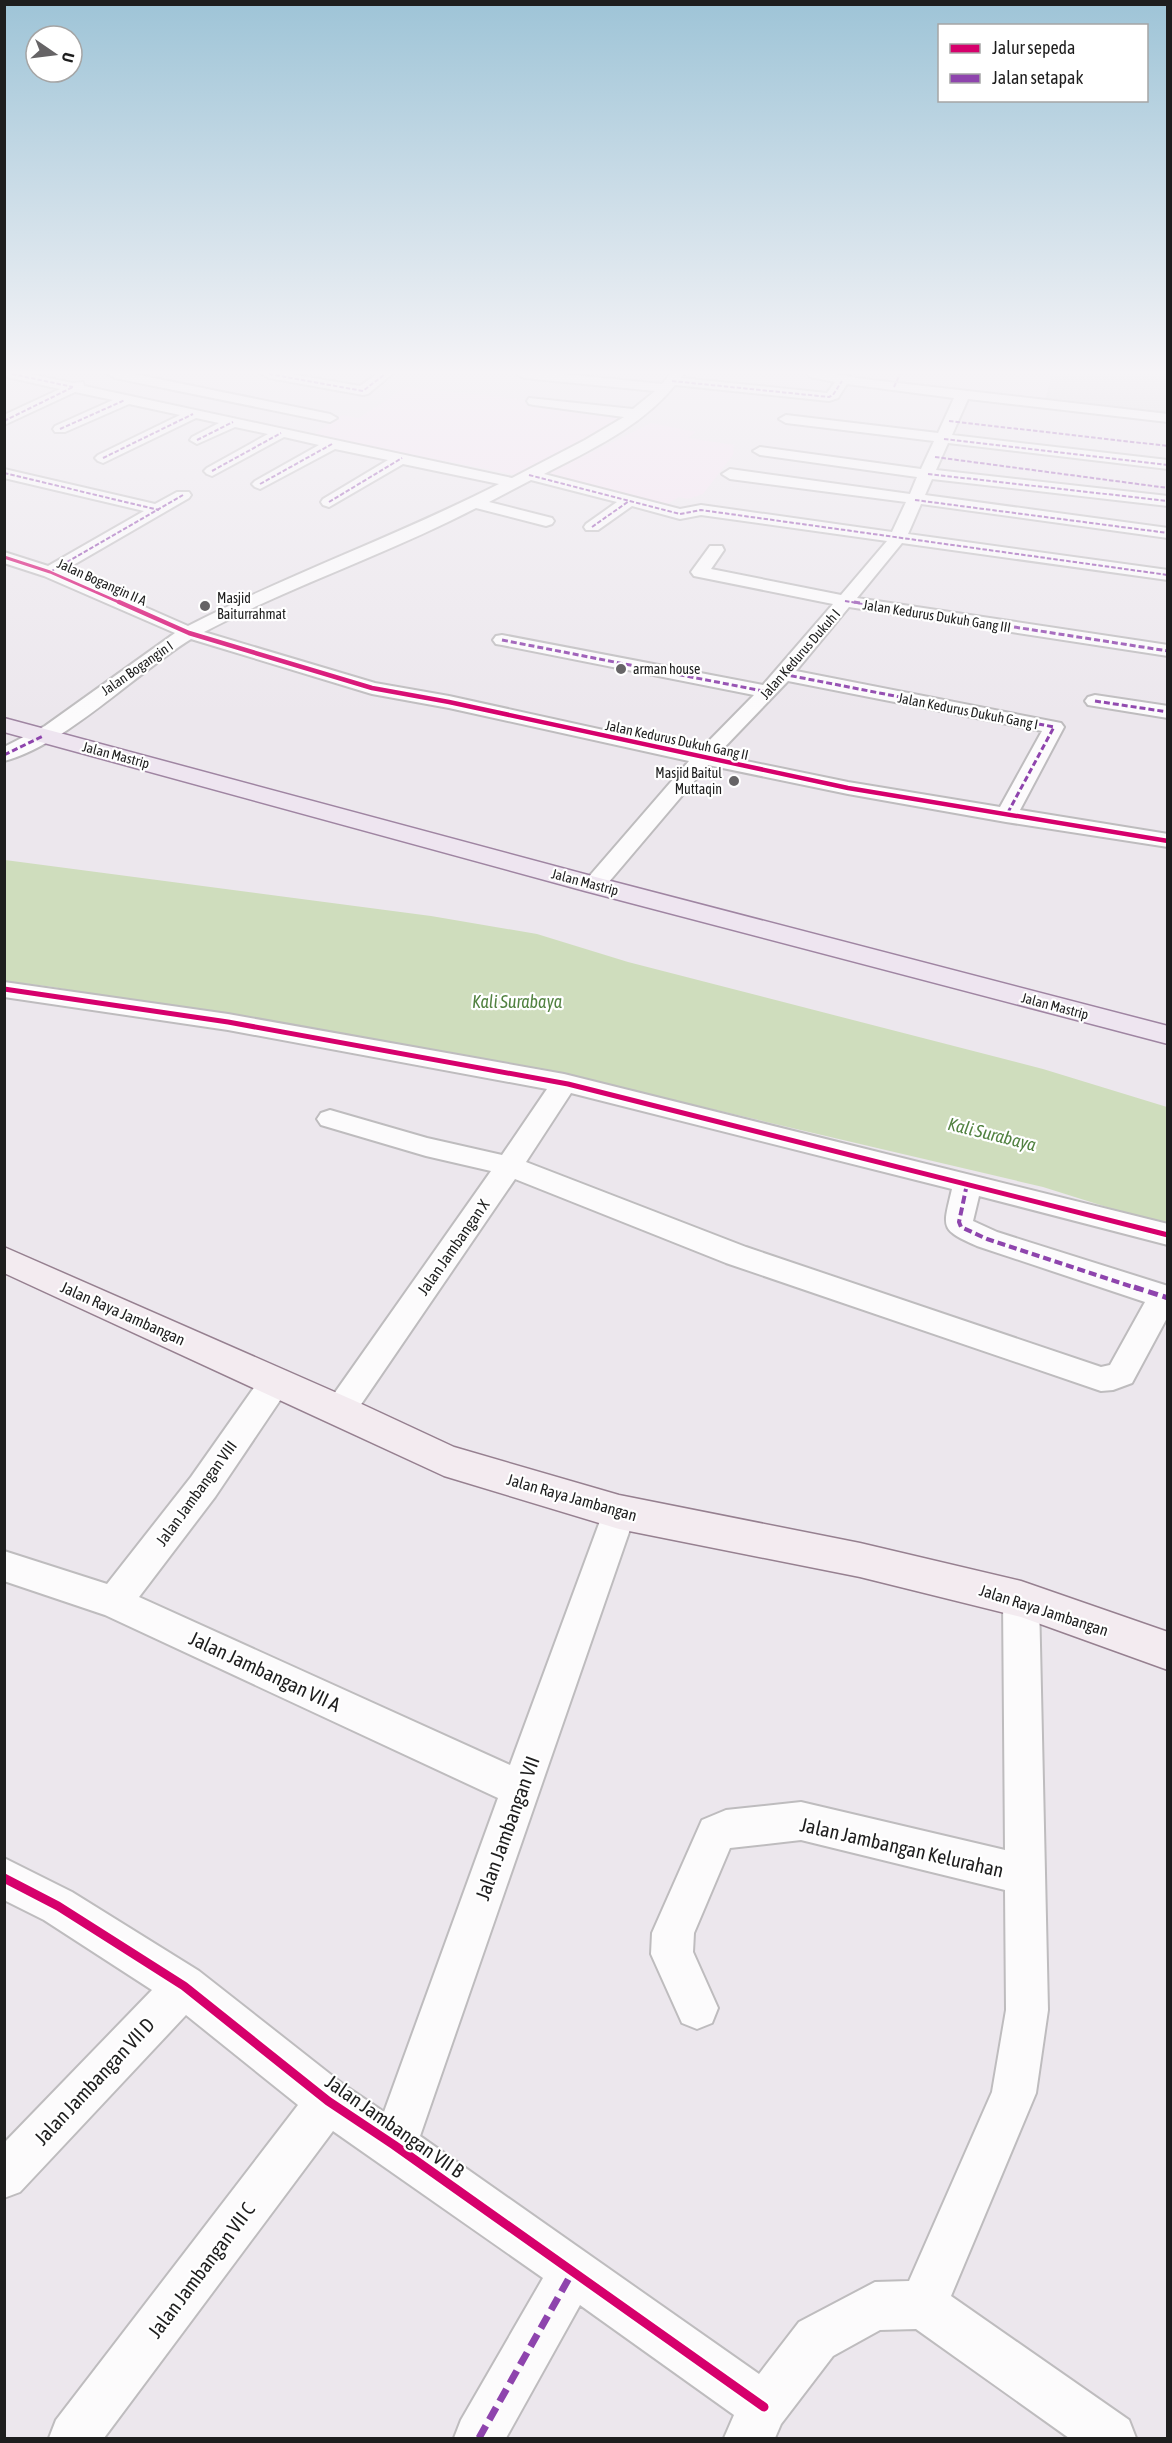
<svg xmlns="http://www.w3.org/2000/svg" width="1172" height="2443" viewBox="0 0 1172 2443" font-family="'Asap Condensed',sans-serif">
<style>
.residential{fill:#dbd9dc}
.education{fill:#f5e3f2}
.water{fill:#cfddbd}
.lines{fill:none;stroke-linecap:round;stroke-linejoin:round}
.street-casing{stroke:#bebcbe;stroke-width:4}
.secondary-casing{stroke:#968090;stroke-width:3}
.primary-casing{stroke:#9f85a2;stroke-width:3}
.street{fill:#fcfbfc;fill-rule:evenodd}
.secondary{fill:#f3ebf0;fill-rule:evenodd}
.primary{fill:#eee5f0;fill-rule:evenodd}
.quiet-far4{stroke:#8e44ad;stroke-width:2;stroke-dasharray:4.5 2;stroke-linecap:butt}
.quiet-far3{stroke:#8e44ad;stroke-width:3;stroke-dasharray:6 3;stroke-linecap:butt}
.quiet-far2{stroke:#8e44ad;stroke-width:4;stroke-dasharray:8 4;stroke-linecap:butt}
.quiet-far1{stroke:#8e44ad;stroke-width:5;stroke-dasharray:10 5;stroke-linecap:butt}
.quiet{stroke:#8e44ad;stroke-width:7;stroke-dasharray:14 7;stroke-linecap:butt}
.cycleway-far3-casing{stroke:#fff;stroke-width:5}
.cycleway-far2-casing{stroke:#fff;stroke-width:8}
.cycleway-far1-casing{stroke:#fff;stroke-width:9}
.cycleway-casing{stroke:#fff;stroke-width:13}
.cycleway-far3{stroke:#d6006c;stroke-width:3}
.cycleway-far2{stroke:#d6006c;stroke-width:4.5}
.cycleway-far1{stroke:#d6006c;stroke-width:5}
.cycleway{stroke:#d6006c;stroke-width:9}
.poi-dot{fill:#666466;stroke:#fff;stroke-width:2}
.labels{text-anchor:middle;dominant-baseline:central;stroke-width:4.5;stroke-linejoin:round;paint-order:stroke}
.far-street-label{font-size:14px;fill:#1e1e1e;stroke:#fff}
.far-poi-label{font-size:14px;fill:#1e1e1e;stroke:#fff;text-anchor:start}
.street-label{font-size:16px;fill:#1e1e1e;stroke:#fff}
.water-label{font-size:18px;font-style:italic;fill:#528241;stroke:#fff}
.near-street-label{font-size:20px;fill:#1e1e1e;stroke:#fff}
</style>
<rect width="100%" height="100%" fill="#ece7ed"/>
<!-- residential -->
<polygon class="residential" points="1052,374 1167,374 1167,415 1045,400"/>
<!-- education -->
<g class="education">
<polygon points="406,387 500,397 623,414 628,419 516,475 313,435 342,415 359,418"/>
<polygon points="651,423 696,432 688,438 734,445 733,455 703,494 688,499 679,497 661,508 541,477"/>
</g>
<!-- water -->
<polygon class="water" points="5,860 431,916 537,934 628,962 1043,1069 1167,1107 1167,1226 1043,1187 686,1103 53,987 5,981"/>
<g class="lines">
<!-- street casing -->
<g class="street-casing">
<g id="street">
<path d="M5,374H30L72,383L83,382L84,386L512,478L585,440L624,417L534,405L529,404L527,401L529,398L633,409L655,391L524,378L517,374H563L662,384L670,374H684L681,378L827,393L835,382L810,377L808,374H836L863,379L1168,414V422L968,399L952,435L1168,460V469L948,443L936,470L1168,496V506L932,479L925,495L1168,528V538L921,504L908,534L1168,570V580L902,543L857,598L1168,645V656L849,607L796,671L1061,723L1064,727L1020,810L1168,834V847L1006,822L848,794L708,765L602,890L594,892L586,890L583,885L586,880L689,761L449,708L372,694L191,639C136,673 64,746 4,761V747L45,726L175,633L44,576L4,563V552L48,566L144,511L4,478V469L155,504L177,492H189L191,495L189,498L63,571L188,626C289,574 397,536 499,484L403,464L329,507L323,505L321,502L323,499L388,460L335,449L260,489L255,487L252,484L255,481L319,445L284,437L212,476L207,474L204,471L207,468L268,434L235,427L197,444L190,440L192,437L219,423L196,418L103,463L98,461L95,458L98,455L180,415L129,404L65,432H55L53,429L55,426L113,400L75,392L4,425V415L60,389L7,377ZM847,384L954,398L938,433L786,415L779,419L786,423L934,441L921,469L760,447L753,451L760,455L917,477L910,494L730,469L722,474L730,479L906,502L892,532L701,505L680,509L544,474C590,450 641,427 675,385L829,401L838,398ZM531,480L617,502L586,524L584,527L586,530H598L632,506L680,519L701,515L887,541L841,595L711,569L724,550L722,546H710L691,572L694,576L833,604L763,685L502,635L496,636L493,640L496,644L502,645L754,695L699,751L449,696L375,683L204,632C293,585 388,554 476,508L546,526L552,524L554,521L552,518L489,502ZM788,681L1042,731L1000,807L848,782L717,755Z"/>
<polygon points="108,374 134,374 330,414 337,418 330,422 115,378"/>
<polygon points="262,374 290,374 360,386 377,374 392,374 368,394 363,395 269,378"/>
<polygon points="1095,695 1168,706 1168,718 1088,705 1085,701 1088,697"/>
<path d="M4,982L228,1014L564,1074L1168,1224V1245L979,1196L973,1221L997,1232L1168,1286V1316L1132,1383L1113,1390L1101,1391L726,1263L515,1179L351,1419L340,1423L329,1419L324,1410L329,1401L491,1171L426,1156L321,1125L317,1119L321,1113L330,1110L427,1138L502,1155L547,1089L228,1030L4,997ZM571,1093L952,1189C943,1228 939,1229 977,1246L1145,1302L1110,1365L1101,1367L746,1247L526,1162Z"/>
<polygon points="276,1369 287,1372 292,1381 287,1390 215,1497 139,1597 510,1765 607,1502 619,1498 631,1502 636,1512 420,2136 759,2374 799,2322 875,2282 909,2281 992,2092 1006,2010 1005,1890 801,1840 730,1848 694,1933 693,1952 718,2008 712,2023 697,2029 682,2023 651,1954 652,1933 702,1820 726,1810 801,1802 1005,1850 1003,1599 1009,1588 1021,1583 1033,1588 1039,1599 1048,2010 1036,2093 951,2296 1129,2420 1136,2438 1069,2438 916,2329 880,2330 833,2356 781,2424 775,2438 724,2438 734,2415 580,2305 506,2438 454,2438 461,2420 543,2278 333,2131 104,2438 49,2438 56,2420 298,2105 186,2015 20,2192 4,2198 4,2143 152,1990 44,1920 4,1900 4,1858 72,1892 199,1971 344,2085 384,2112 498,1798 105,1615 4,1581 4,1551 107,1584 191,1477 265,1372"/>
</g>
</g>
<!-- secondary casing -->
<g class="secondary-casing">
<polygon id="secondary" points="4,1247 353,1400 454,1447 619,1495 860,1543 1021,1581 1168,1632 1168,1670 1021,1617 860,1577 619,1529 444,1476 4,1273"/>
</g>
<!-- primary casing -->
<g class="primary-casing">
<polygon id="primary" points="4,718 603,879 1168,1026 1168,1044 585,891 4,732"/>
</g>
<!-- street -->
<use href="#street" class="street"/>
<!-- secondary -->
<use href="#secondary" class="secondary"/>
<!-- primary -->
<use href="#primary" class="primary"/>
<!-- quiet-far4 -->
<g class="quiet-far4">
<polyline points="12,374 73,387"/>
<polyline points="269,374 363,391 385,374"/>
<polyline points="672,381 829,397 833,395 842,381"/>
<polyline points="894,387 900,374"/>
<polyline points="4,421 73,387"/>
<polyline points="949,421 1168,446"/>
<polyline points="60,429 125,400"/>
<polyline points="944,439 1168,465"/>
<polyline points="197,440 233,422"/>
<polyline points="935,457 1168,488"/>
<polyline points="103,458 193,414"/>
<polyline points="212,471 281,433"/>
<polyline points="4,473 159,510"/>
<polyline points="928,474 1168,501"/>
<polyline points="529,475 680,514 701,510 1168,575"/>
<polyline points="260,484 332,444"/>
<polyline points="915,500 1168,533"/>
<polyline points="329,502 402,458"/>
<polyline points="592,527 629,501"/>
<polyline points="50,572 183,495"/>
<polyline points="845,601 863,604"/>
</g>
<!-- quiet-far3 -->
<g class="quiet-far3">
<polyline points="854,602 1168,651"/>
<polyline points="502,640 768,692"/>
<polyline points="782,674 1054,727 1006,816"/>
<polyline points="1095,701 1168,712"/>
<polyline points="4,755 43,736"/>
</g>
<!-- quiet-far2 -->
<polyline class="quiet-far2" points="967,1184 959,1222 961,1227 987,1239 1139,1289"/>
<!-- quiet-far1 -->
<polyline class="quiet-far1" points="1134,1287 1168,1298"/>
<!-- quiet -->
<polyline class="quiet" points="479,2438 573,2271"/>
<!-- cycleway-far3 casing -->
<g class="cycleway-far3-casing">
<polyline id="cycleway-far3" points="4,557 50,572 123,604"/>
</g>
<!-- cycleway-far2 casing -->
<g class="cycleway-far2-casing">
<polyline id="cycleway-far2" points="119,602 189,633 372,688 449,702 848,788 1168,841"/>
</g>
<!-- cycleway-far1 casing -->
<g class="cycleway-far1-casing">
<polyline id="cycleway-far1" points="4,989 228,1022 568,1084 1168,1235"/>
</g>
<!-- cycleway casing -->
<g class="cycleway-casing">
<polyline id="cycleway" points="4,1878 58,1906 184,1986 328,2101 394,2145 764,2407"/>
</g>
<!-- cycleway-far3 -->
<use href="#cycleway-far3" class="cycleway-far3"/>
<!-- cycleway-far2 -->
<use href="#cycleway-far2" class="cycleway-far2"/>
<!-- cycleway-far1 -->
<use href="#cycleway-far1" class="cycleway-far1"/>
<!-- cycleway -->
<use href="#cycleway" class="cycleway"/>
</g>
<!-- sky -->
<linearGradient id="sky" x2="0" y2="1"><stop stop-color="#9ec4d7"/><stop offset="0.52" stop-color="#f6f4f7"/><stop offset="1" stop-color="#f6f4f7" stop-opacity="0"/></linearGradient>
<rect width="1172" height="716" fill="url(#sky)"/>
<!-- markers -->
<g class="poi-dot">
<circle cx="205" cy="606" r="6"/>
<circle cx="621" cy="669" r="6"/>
<circle cx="734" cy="781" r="6"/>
</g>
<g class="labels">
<!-- far-street labels -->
<g class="far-street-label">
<text transform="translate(102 582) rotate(24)">Jalan Bogangin II A</text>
<text transform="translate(937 616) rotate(9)">Jalan Kedurus Dukuh Gang III</text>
<text transform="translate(800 654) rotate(-49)">Jalan Kedurus Dukuh I</text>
<text transform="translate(137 668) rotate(-35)">Jalan Bogangin I</text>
<text transform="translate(968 711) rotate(11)">Jalan Kedurus Dukuh Gang I</text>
<text transform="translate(677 740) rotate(12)">Jalan Kedurus Dukuh Gang II</text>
<text transform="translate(116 755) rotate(15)">Jalan Mastrip</text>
<text transform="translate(585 882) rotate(15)">Jalan Mastrip</text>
<text transform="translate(1055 1006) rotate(15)">Jalan Mastrip</text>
</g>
<!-- far-poi labels -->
<g class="far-poi-label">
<text x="217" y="598">Masjid<tspan x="217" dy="16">Baiturrahmat</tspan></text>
<text x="633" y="669">arman house</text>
<text x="722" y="773" text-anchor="end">Masjid Baitul<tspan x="722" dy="16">Muttaqin</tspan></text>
</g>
<!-- street labels -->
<g class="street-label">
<text transform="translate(453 1247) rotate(-55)">Jalan Jambangan X</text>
<text transform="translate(123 1313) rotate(24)">Jalan Raya Jambangan</text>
<text transform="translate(196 1493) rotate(-54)">Jalan Jambangan VIII</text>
<text transform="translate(572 1497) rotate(16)">Jalan Raya Jambangan</text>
<text transform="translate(1044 1610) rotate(18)">Jalan Raya Jambangan</text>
</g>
<!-- water labels -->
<g class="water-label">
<text x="517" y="1001">Kali Surabaya</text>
<text transform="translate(992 1134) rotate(14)">Kali Surabaya</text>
</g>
<!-- near-street labels -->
<g class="near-street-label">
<text transform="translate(265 1671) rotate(25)">Jalan Jambangan VII A</text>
<text transform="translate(507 1828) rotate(-70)">Jalan Jambangan VII</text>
<text transform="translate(902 1847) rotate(13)">Jalan Jambangan Kelurahan</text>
<text transform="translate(94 2081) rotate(-47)">Jalan Jambangan VII D</text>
<text transform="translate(395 2126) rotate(35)">Jalan Jambangan VII B</text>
<text transform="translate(201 2270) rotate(-53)">Jalan Jambangan VII C</text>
</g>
</g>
<!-- border -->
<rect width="1172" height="2443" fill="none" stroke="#1e1e1e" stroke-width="12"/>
<!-- legend -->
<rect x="938" y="24" width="210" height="78" fill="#ffffff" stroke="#a5a5a5" stroke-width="1.5"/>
<rect x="950" y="44" width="30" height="9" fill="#d6006c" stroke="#a5a5a5" stroke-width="1.5"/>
<text x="992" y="54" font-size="18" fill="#1e1e1e">Jalur sepeda</text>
<rect x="950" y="74" width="30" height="9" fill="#8e44ad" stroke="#a5a5a5" stroke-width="1.5"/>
<text x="992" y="84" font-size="18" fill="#1e1e1e">Jalan setapak</text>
<!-- north arrow -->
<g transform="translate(54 54) rotate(104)"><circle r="28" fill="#ffffff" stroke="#a5a5a5" stroke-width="1.5"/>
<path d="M0-4.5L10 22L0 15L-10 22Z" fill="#666466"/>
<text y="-9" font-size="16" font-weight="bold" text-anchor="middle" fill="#1e1e1e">U</text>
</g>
</svg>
